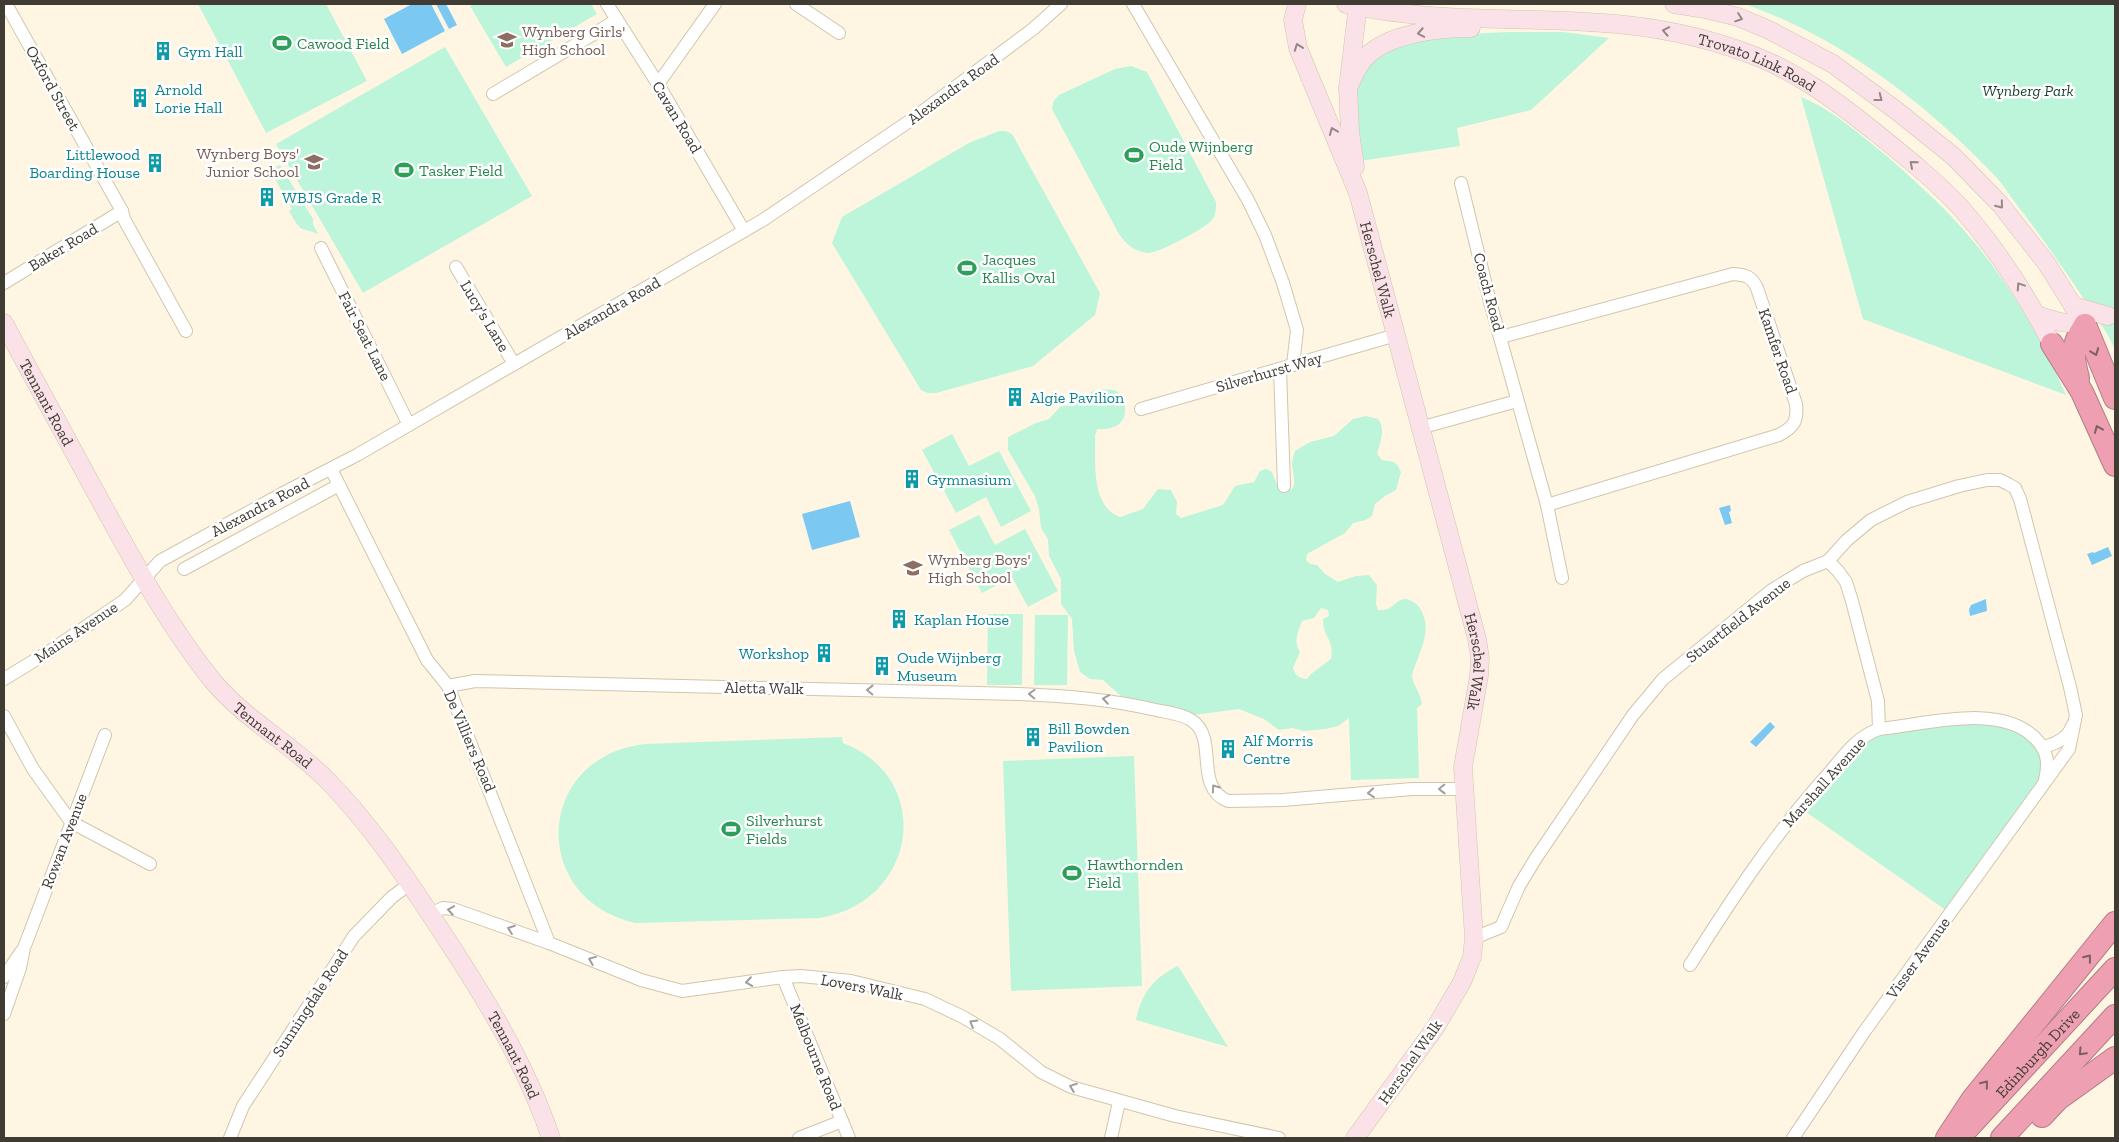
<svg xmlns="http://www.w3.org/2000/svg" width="2119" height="1142" viewBox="0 0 2119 1142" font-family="'Zilla Slab',serif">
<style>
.green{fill:#bcf5da;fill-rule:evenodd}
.water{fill:#7bc8f3}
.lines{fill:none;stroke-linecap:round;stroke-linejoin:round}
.street-casing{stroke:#d0c6ae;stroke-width:14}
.secondary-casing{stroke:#d0c6ae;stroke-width:19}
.highway-casing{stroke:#b17d86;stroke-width:24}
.street{stroke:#fff;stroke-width:12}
.secondary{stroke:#fae2e8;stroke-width:18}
.highway{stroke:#eea0b2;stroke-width:22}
.oneway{stroke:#948784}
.oneway2{stroke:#7d5f5f}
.oneway3{stroke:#a09e99}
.labels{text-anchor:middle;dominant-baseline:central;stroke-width:5;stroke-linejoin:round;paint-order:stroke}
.education-label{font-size:16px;fill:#785e54;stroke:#fff;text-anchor:start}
.leisure-label{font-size:16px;fill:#27864d;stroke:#fff;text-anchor:start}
.culture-label{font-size:16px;fill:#0d838f;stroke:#fff;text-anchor:start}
.street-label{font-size:16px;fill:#403c33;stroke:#fff}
.park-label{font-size:16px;font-style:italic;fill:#1a3f30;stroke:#fff}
</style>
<rect width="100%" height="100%" fill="#fef6e2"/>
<!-- green -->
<g class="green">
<polygon points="198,4 326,4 367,81 266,133"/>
<polygon points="474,4 591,4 597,14 506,67 470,6"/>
<path d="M1745,4H2115V349L2106,332C2079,292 2053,252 2024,214C2014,202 2006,188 1996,177C1926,103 1841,38 1745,4Z"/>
<path d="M1510,32H1563L1609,38L1531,110L1457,128L1460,146L1360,161C1358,135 1351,102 1360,77C1375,33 1472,34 1510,32Z"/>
<polygon points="445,47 532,196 363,293 276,144"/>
<path d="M1131,66L1147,72L1216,202C1216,209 1216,216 1211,221C1203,229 1159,253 1148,253C1135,252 1126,244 1119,234L1052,109L1053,102L1059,95L1115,69Z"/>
<path d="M1801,97C1833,110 1861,135 1888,157C1906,173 1924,189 1941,206C1995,259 2036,326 2066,395L1863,319Z"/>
<polygon points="999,131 1006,131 1012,134 1100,293 1095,315 1033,366 936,393 928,393 921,390 832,243 842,217 969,143"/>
<path d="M280,165L313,219V224L318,234C297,226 302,233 289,211L292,209L270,170Z"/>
<path d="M1094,390C1102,390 1112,388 1118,392C1123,396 1124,401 1125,406C1127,425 1113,430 1097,429L1095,436C1096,461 1090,506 1120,517L1143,509L1158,489L1171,490L1177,502L1176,514L1181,518L1223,505L1235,486L1254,482L1260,471L1266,469L1272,472L1279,490C1301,495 1293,476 1292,464C1292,459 1294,456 1295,451L1310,442L1334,436L1353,419L1366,416L1378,419C1386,429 1380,442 1377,454L1382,460L1394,462L1398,466L1401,472L1396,490L1385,496L1375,504L1372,516L1366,520L1353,523L1345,533L1307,554L1306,560L1310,564L1317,565L1325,574L1338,582L1356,576L1369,575L1377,585L1376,604L1378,610C1393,612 1395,599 1406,599C1411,600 1416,603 1419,607C1435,630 1418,653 1412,675C1413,686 1421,693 1422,704L1417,708L1419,778L1351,780L1349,718L1338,726L1325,729L1304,731L1292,728L1279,730L1264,719L1239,709L1194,715L1123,698L1103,680L1090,679L1080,672L1074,651L1072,619L1061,604V579L1049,556L1048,539L1041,528L1039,509L1035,496L1008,450V437L1036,423L1049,419L1061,406L1074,405ZM1321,608L1328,610L1329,616L1323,619C1322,636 1335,640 1331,659L1311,674L1307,679C1299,678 1296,676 1293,668L1300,652C1293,642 1298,631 1302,621L1314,618Z"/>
<polygon points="952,434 969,466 999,451 1031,511 1001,527 986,497 956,513 922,450"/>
<polygon points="979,515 995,545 1025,529 1058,591 1028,607 1012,577 982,593 949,530"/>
<polygon points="988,614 1023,614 1022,685 987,685"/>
<polygon points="1035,615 1068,615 1067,685 1034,685"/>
<polygon points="1998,720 2038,741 2044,781 1950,913 1799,807 1878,725"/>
<path d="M842,737L843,743C935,778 918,902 820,918L635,923C527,898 536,755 646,744Z"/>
<polygon points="1134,756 1142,986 1011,991 1003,761"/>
<path d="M1178,966L1228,1047L1136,1020C1141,994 1154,977 1178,966Z"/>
</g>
<!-- water -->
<g class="water">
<polygon points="412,4 431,4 445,31 402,54 384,19"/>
<polygon points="436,4 446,4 457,25 449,29"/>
<polygon points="850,501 860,537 812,550 802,514"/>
<polygon points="1730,505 1731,511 1729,512 1732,523 1725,525 1719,508"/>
<polygon points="2108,547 2112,556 2092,565 2087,554 2093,552 2094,553"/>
<polygon points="1986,599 1987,611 1970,616 1969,610 1971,605"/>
<polygon points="1770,722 1775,727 1756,747 1750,742"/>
</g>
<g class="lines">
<!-- street casing -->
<g class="street-casing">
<g id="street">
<polyline points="6,4 122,211 124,219 186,331"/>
<polyline points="607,4 658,84 744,231"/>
<polyline points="796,4 839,33"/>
<polyline points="1133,4 1248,200 1265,235 1283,283 1297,330 1293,365"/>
<polyline points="658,84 715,4"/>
<polyline points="493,94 617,20"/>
<polyline points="1461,183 1490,302 1547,505 1562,578"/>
<polyline points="321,248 409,425"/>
<polyline points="456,267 514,364"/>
<polyline points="4,283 122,211"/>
<path d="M1501,337L1733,274C1746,275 1751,276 1757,288L1796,404C1798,421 1794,427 1779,435L1547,505"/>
<polyline points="1280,369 1284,486"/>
<polyline points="1141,409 1396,335"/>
<polyline points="1420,428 1517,401"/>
<polyline points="331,469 427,660 448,686 549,943"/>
<polyline points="184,569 339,485"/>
<polyline points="4,679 50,651 125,600 160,561 289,490 357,455 763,220 911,120 1033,29 1061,4"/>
<path d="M448,686L475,681L1019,694C1068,696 1108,699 1156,710C1169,713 1186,714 1196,724C1216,743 1195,788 1228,801L1283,800L1412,789H1463"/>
<polyline points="4,716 33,769 71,822 150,864"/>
<path d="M1879,729C1924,725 2000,702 2035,738C2048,751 2049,763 2045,780"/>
<path d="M2043,747C2055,744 2068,739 2072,726"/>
<polyline points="430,914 443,908 453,909 549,943 641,980 682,991 783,977 801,976 851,981 925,999 963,1017 1000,1039 1041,1072 1071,1087 1175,1116 1279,1138"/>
<polyline points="1474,938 1501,927 1519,886 1536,858 1633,715 1663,679 1772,590 1803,571 1828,561 1847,540 1871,520 1907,502 1959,486 1987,480 2000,480 2008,484 2015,488 2020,499 2070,687 2076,715 2069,749 1864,1032 1793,1138"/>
<path d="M1690,965C1733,897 1777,830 1831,771C1845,754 1857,737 1879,729L1878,701L1852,601L1846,582L1838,571L1828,561"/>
<polyline points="4,977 21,952"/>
<polyline points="783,977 849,1138"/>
<polyline points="4,1014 20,968 24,948 105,735"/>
<polyline points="230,1138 243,1106 354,936 392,897 411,883"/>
<polyline points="799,1138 842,1121"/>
<polyline points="1111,1138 1119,1102"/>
</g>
</g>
<!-- secondary casing -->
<g class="secondary-casing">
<g id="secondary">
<path id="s1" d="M1297,4L1293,20L1298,48L1358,193L1477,639L1480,658L1479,676L1463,767L1474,938L1472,957L1462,982L1435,1028L1355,1138"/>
<path id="s2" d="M1346,4C1438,25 1533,15 1626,25C1672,30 1718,41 1760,58C1801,75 1836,101 1870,128C1901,153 1934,179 1961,208C1997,249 2027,296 2052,344"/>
<polyline points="1674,4 1705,9 1738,17 1769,30 1833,64 1897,111 1953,156 2000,204 2047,264 2085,325"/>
<path d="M1348,88C1353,78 1357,66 1365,58C1387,33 1440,28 1471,28"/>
<polyline points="1355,167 1350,132 1348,88 1358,4"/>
<polyline points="2073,306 2108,316"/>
<polyline points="2037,315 2060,322 2085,325"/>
<path id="s3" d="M4,323C36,383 69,443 101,502C135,564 168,625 212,680C245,720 292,744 328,781C370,824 403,873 436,923C482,993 524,1059 551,1138"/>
</g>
</g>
<!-- highway casing -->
<g class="highway-casing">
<g id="highway">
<polyline points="2085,325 2115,398"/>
<polyline points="2052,344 2082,392 2115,465"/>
<path d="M2078,378C2072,355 2071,346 2085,325"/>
<polyline points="2042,1116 2058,1099 2115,1058"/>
<path id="s4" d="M1964,1132L2115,969"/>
<polyline points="1947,1138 1972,1100 2115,923"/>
<polyline points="2002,1138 2115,1016"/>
</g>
</g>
<!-- street -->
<use href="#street" class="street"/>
<!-- secondary -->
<use href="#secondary" class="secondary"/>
<!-- highway -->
<use href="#highway" class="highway"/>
</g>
<!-- one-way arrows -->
<defs><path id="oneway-chevron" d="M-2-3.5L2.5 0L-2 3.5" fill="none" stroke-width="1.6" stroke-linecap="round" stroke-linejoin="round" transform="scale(1.25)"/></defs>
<g class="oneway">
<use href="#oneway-chevron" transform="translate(1739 18) rotate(19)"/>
<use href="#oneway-chevron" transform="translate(1666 31) rotate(-169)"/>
<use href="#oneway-chevron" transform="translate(1421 33) rotate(170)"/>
<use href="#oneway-chevron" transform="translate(1298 47) rotate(-110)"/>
<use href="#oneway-chevron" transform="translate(1879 98) rotate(38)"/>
<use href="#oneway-chevron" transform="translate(1333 131) rotate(-112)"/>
<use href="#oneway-chevron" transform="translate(1913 164) rotate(-139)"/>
<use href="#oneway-chevron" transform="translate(2000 205) rotate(51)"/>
<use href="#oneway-chevron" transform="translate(2020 286) rotate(-124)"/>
</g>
<g class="oneway2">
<use href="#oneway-chevron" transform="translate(2095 352) rotate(69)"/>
<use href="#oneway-chevron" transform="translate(2098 429) rotate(-113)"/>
<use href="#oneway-chevron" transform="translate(2088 958) rotate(-52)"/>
<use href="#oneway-chevron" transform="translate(2082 1052) rotate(133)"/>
<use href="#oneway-chevron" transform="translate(1985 1084) rotate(-51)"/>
</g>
<g class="oneway3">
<use href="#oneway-chevron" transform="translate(870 690) rotate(-179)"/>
<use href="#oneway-chevron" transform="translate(1032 694) rotate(-178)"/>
<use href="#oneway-chevron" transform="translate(1106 699) rotate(-171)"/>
<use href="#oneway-chevron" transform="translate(1215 788) rotate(-125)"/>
<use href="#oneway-chevron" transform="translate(1442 789) rotate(179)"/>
<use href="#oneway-chevron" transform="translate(1371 793) rotate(175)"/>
<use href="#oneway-chevron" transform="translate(451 910) rotate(-171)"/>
<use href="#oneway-chevron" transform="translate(511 929) rotate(-160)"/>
<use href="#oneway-chevron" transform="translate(592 960) rotate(-158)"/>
<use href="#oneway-chevron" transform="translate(749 982) rotate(172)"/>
<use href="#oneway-chevron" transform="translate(973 1023) rotate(-149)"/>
<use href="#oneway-chevron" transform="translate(1073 1087) rotate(-159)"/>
</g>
<!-- icons -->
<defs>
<g id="school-bare" transform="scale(1.5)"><path d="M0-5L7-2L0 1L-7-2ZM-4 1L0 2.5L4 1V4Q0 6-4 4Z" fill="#8d6e63" stroke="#fff" stroke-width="2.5" paint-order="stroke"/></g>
<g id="stadium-bare" transform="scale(1.5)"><path d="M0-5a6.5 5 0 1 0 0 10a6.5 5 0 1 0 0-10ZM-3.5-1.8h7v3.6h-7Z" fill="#2e9e5b" stroke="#fff" stroke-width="2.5" paint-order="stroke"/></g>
<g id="building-bare" transform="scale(1.5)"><path d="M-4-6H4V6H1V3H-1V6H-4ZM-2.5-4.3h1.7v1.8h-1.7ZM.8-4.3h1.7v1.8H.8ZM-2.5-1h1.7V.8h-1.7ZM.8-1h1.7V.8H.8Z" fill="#0f9aa8" stroke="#fff" stroke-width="2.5" paint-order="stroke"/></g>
</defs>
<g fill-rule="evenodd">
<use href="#school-bare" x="507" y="40"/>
<use href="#stadium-bare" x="282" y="43"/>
<use href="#building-bare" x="163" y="51"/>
<use href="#building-bare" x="140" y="98"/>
<use href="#stadium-bare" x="1134" y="155"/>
<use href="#school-bare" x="314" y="162"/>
<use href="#building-bare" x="155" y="163"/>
<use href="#stadium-bare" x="404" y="170"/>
<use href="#building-bare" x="267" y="197"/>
<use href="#stadium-bare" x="967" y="268"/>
<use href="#building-bare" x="1015" y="397"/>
<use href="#building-bare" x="912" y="479"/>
<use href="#school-bare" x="913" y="568"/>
<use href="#building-bare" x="899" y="619"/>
<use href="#building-bare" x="824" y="653"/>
<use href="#building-bare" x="882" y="666"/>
<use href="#building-bare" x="1033" y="737"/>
<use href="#building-bare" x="1228" y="749"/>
<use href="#stadium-bare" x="731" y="829"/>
<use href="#stadium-bare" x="1072" y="873"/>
</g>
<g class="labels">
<!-- education labels -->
<g class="education-label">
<text x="522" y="31">Wynberg Girls'<tspan x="522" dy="18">High School</tspan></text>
<text x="299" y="153" text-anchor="end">Wynberg Boys'<tspan x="299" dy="18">Junior School</tspan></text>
<text x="928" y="559">Wynberg Boys'<tspan x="928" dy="18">High School</tspan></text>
</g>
<!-- leisure labels -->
<g class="leisure-label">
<text x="297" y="43">Cawood Field</text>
<text x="1149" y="146">Oude Wijnberg<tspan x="1149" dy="18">Field</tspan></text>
<text x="419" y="170">Tasker Field</text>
<text x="982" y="259">Jacques<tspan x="982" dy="18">Kallis Oval</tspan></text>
<text x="746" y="820">Silverhurst<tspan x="746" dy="18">Fields</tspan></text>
<text x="1087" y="864">Hawthornden<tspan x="1087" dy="18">Field</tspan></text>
</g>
<!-- culture labels -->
<g class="culture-label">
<text x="178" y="51">Gym Hall</text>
<text x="155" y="89">Arnold<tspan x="155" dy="18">Lorie Hall</tspan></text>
<text x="140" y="154" text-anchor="end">Littlewood<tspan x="140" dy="18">Boarding House</tspan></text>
<text x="282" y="197">WBJS Grade R</text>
<text x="1030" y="397">Algie Pavilion</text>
<text x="927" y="479">Gymnasium</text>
<text x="914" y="619">Kaplan House</text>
<text x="809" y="653" text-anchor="end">Workshop</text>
<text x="897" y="657">Oude Wijnberg<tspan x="897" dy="18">Museum</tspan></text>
<text x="1048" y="728">Bill Bowden<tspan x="1048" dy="18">Pavilion</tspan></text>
<text x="1243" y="740">Alf Morris<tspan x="1243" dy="18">Centre</tspan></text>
</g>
<!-- street labels -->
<g class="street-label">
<text stroke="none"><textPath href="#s2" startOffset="418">Trovato Link Road</textPath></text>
<text transform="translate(53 88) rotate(61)">Oxford Street</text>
<text transform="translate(953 89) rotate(-36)">Alexandra Road</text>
<text transform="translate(677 117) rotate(59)">Cavan Road</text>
<text transform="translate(63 247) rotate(-31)">Baker Road</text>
<text stroke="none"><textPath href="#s1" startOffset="281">Herschel Walk</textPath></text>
<text transform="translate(1489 292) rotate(75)">Coach Road</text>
<text transform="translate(612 308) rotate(-30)">Alexandra Road</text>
<text transform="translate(485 316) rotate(59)">Lucy's Lane</text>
<text transform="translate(365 336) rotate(63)">Fair Seat Lane</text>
<text transform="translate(1778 351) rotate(71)">Kamfer Road</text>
<text transform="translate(1269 372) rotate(-16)">Silverhurst Way</text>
<text stroke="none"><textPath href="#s3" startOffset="90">Tennant Road</textPath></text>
<text transform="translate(260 507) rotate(-28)">Alexandra Road</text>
<text transform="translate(1738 620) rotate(-38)">Stuartfield Avenue</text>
<text transform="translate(76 632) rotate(-34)">Mains Avenue</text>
<text stroke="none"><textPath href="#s1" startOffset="686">Herschel Walk</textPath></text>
<text transform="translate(764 688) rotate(1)">Aletta Walk</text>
<text stroke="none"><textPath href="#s3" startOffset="496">Tennant Road</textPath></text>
<text transform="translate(470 741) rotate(67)">De Villiers Road</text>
<text transform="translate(1824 782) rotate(-48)">Marshall Avenue</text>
<text transform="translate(64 841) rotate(-69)">Rowan Avenue</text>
<text transform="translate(1918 958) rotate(-54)">Visser Avenue</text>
<text transform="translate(862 987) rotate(11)">Lovers Walk</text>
<text transform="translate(310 1003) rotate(-57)">Sunningdale Road</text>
<text stroke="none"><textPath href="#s4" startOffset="108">Edinburgh Drive</textPath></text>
<text stroke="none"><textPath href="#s3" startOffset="900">Tennant Road</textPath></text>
<text transform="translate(816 1057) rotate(68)">Melbourne Road</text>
<text transform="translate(1410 1062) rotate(-55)">Herschel Walk</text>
</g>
<!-- park labels -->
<g class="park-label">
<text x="2028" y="90">Wynberg Park</text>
</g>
</g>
<!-- border -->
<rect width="2119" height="1142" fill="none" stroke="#403c33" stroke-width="10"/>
</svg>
